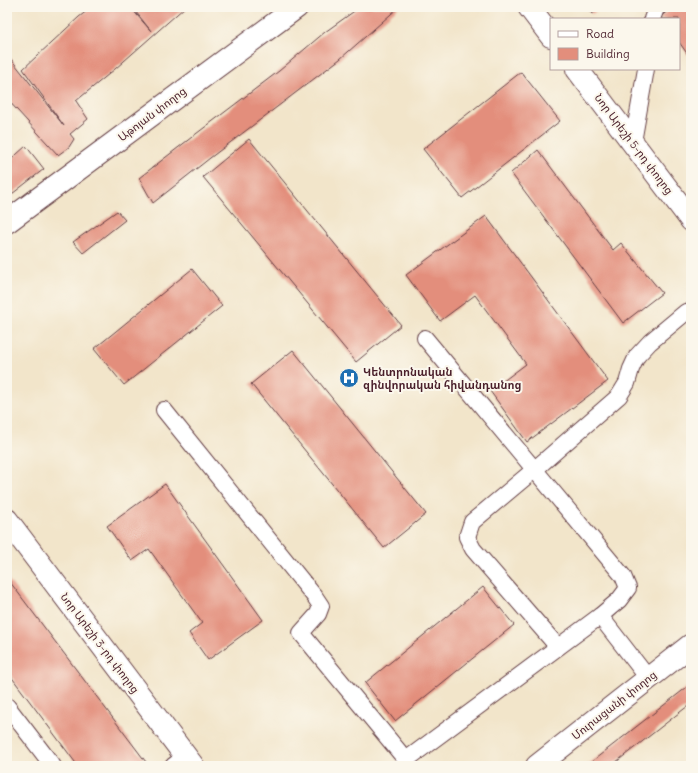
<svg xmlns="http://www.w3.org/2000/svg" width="698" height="773" viewBox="0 0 698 773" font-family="Delius,'Noto Sans Armenian',sans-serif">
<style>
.building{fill:#e38e7c}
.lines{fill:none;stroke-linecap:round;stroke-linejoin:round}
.service-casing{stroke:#633d43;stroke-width:18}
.minor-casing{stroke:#633d43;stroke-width:24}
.secondary-casing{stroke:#633d43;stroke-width:24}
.service{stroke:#fff;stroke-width:16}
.minor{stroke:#fff;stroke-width:22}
.secondary{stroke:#fff;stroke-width:22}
.labels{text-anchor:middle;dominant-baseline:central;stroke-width:4;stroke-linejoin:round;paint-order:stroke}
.street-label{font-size:11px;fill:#4a1f2b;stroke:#fbf7ec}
.poi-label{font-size:11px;font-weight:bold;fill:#4a1f2b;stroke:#fbf7ec;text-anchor:start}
</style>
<rect width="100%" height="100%" fill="#fbf7ec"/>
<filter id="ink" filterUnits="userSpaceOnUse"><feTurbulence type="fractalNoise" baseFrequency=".025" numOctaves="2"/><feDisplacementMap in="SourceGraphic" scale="8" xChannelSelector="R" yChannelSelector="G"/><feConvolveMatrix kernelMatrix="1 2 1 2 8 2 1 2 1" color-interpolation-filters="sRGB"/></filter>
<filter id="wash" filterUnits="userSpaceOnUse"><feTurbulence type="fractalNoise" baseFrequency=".012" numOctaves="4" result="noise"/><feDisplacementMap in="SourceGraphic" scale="16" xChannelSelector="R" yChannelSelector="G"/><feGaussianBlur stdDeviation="0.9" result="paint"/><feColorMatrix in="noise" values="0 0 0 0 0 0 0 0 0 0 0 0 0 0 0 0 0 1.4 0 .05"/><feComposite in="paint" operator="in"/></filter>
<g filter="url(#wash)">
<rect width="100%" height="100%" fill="#f2e5ca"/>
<g id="blocks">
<!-- building -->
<g class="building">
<polygon points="92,7 130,7 151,31 132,7 185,7 115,69 76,101 88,119 70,134 74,139 69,147 58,155 7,99 7,54 64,126 23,69 79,17"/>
<polygon points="360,7 399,7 340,59 210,158 153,203 139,178 192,137 279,71 325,32"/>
<polygon points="587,7 601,7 592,14"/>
<polygon points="673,7 691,7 691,59 679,42 679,19 662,19 660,17"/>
<polygon points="521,72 560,121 462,198 423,149"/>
<polygon points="249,139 401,325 356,362 203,177"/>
<polygon points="26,146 44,169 12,194 7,187 7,163"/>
<polygon points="538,150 613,250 621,243 662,293 623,323 511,173"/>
<polygon points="117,211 125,220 83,253 73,242"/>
<polygon points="486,216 608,381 527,442 490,391 526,364 475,295 440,321 406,275"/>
<polygon points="192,269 222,306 124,385 94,349"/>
<polygon points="293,350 426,514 384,548 251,384"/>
<polygon points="165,484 263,620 208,660 189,633 202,623 149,549 132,561 107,526"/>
<polygon points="7,578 149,766 78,766 7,671"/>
<polygon points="483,587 514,625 395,721 365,683"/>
<polygon points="691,684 691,704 684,709 611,766 586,766"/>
</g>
</g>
</g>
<g filter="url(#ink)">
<use href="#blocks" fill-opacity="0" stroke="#633d43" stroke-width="1"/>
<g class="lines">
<!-- service casing -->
<g class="service-casing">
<g id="service">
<polyline points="652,19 655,11 657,7"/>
<polyline points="633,142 646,69"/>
<polyline points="425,338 623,576 628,588 619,600 600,616 648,678"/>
<polyline points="164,410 315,597 321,606 318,614 301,633 406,760 600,616"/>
<polyline points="558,647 473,549 467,537 472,522 534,470 619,396 627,383 631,369 637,356 650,342 686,312"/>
<polyline points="7,706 53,766"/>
<polyline points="173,766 186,756"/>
</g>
</g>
<!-- minor casing -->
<g class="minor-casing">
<g id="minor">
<polyline points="529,7 551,36"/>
<polyline points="577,69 691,220"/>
<polyline points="7,520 193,766"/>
<polyline points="537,766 691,645"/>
</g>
</g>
<!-- secondary casing -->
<g class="secondary-casing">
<polyline id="secondary" points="7,222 297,7"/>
</g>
<!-- service -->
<use href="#service" class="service"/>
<!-- minor -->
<use href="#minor" class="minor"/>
<!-- secondary -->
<use href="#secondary" class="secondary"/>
</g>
</g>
<!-- icons -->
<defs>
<g id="hospital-disc" transform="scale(1)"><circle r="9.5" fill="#1f6fb2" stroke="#fbf7ec"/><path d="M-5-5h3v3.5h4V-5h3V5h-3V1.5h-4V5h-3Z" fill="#fff"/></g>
</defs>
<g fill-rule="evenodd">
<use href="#hospital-disc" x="349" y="378"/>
</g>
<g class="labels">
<!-- street labels -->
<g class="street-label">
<text transform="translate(152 114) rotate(-37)">Աթոյան փողոց</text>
<text transform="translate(634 144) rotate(53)">Նոր Արեշի 5-րդ փողոց</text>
<text transform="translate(100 643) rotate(53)">Նոր Արեշի 3-րդ փողոց</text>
<text transform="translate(614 705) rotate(-38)">Մուրացանի փողոց</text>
</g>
<!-- poi labels -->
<g class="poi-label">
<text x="363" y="372">Կենտրոնական<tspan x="363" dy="13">զինվորական հիվանդանոց</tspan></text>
</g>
</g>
<!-- margin -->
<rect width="698" height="773" fill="none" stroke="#fbf7ec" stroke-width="24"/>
<!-- legend -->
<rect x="550" y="18" width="130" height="52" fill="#fbf7ec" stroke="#b4a19f"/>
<rect x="558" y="31" width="20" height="6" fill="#ffffff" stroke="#b4a19f"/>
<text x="586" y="38" font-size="12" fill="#4a1f2b">Road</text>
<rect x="558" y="48" width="20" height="12" fill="#e38e7c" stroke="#b4a19f"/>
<text x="586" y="58" font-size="12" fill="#4a1f2b">Building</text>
</svg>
